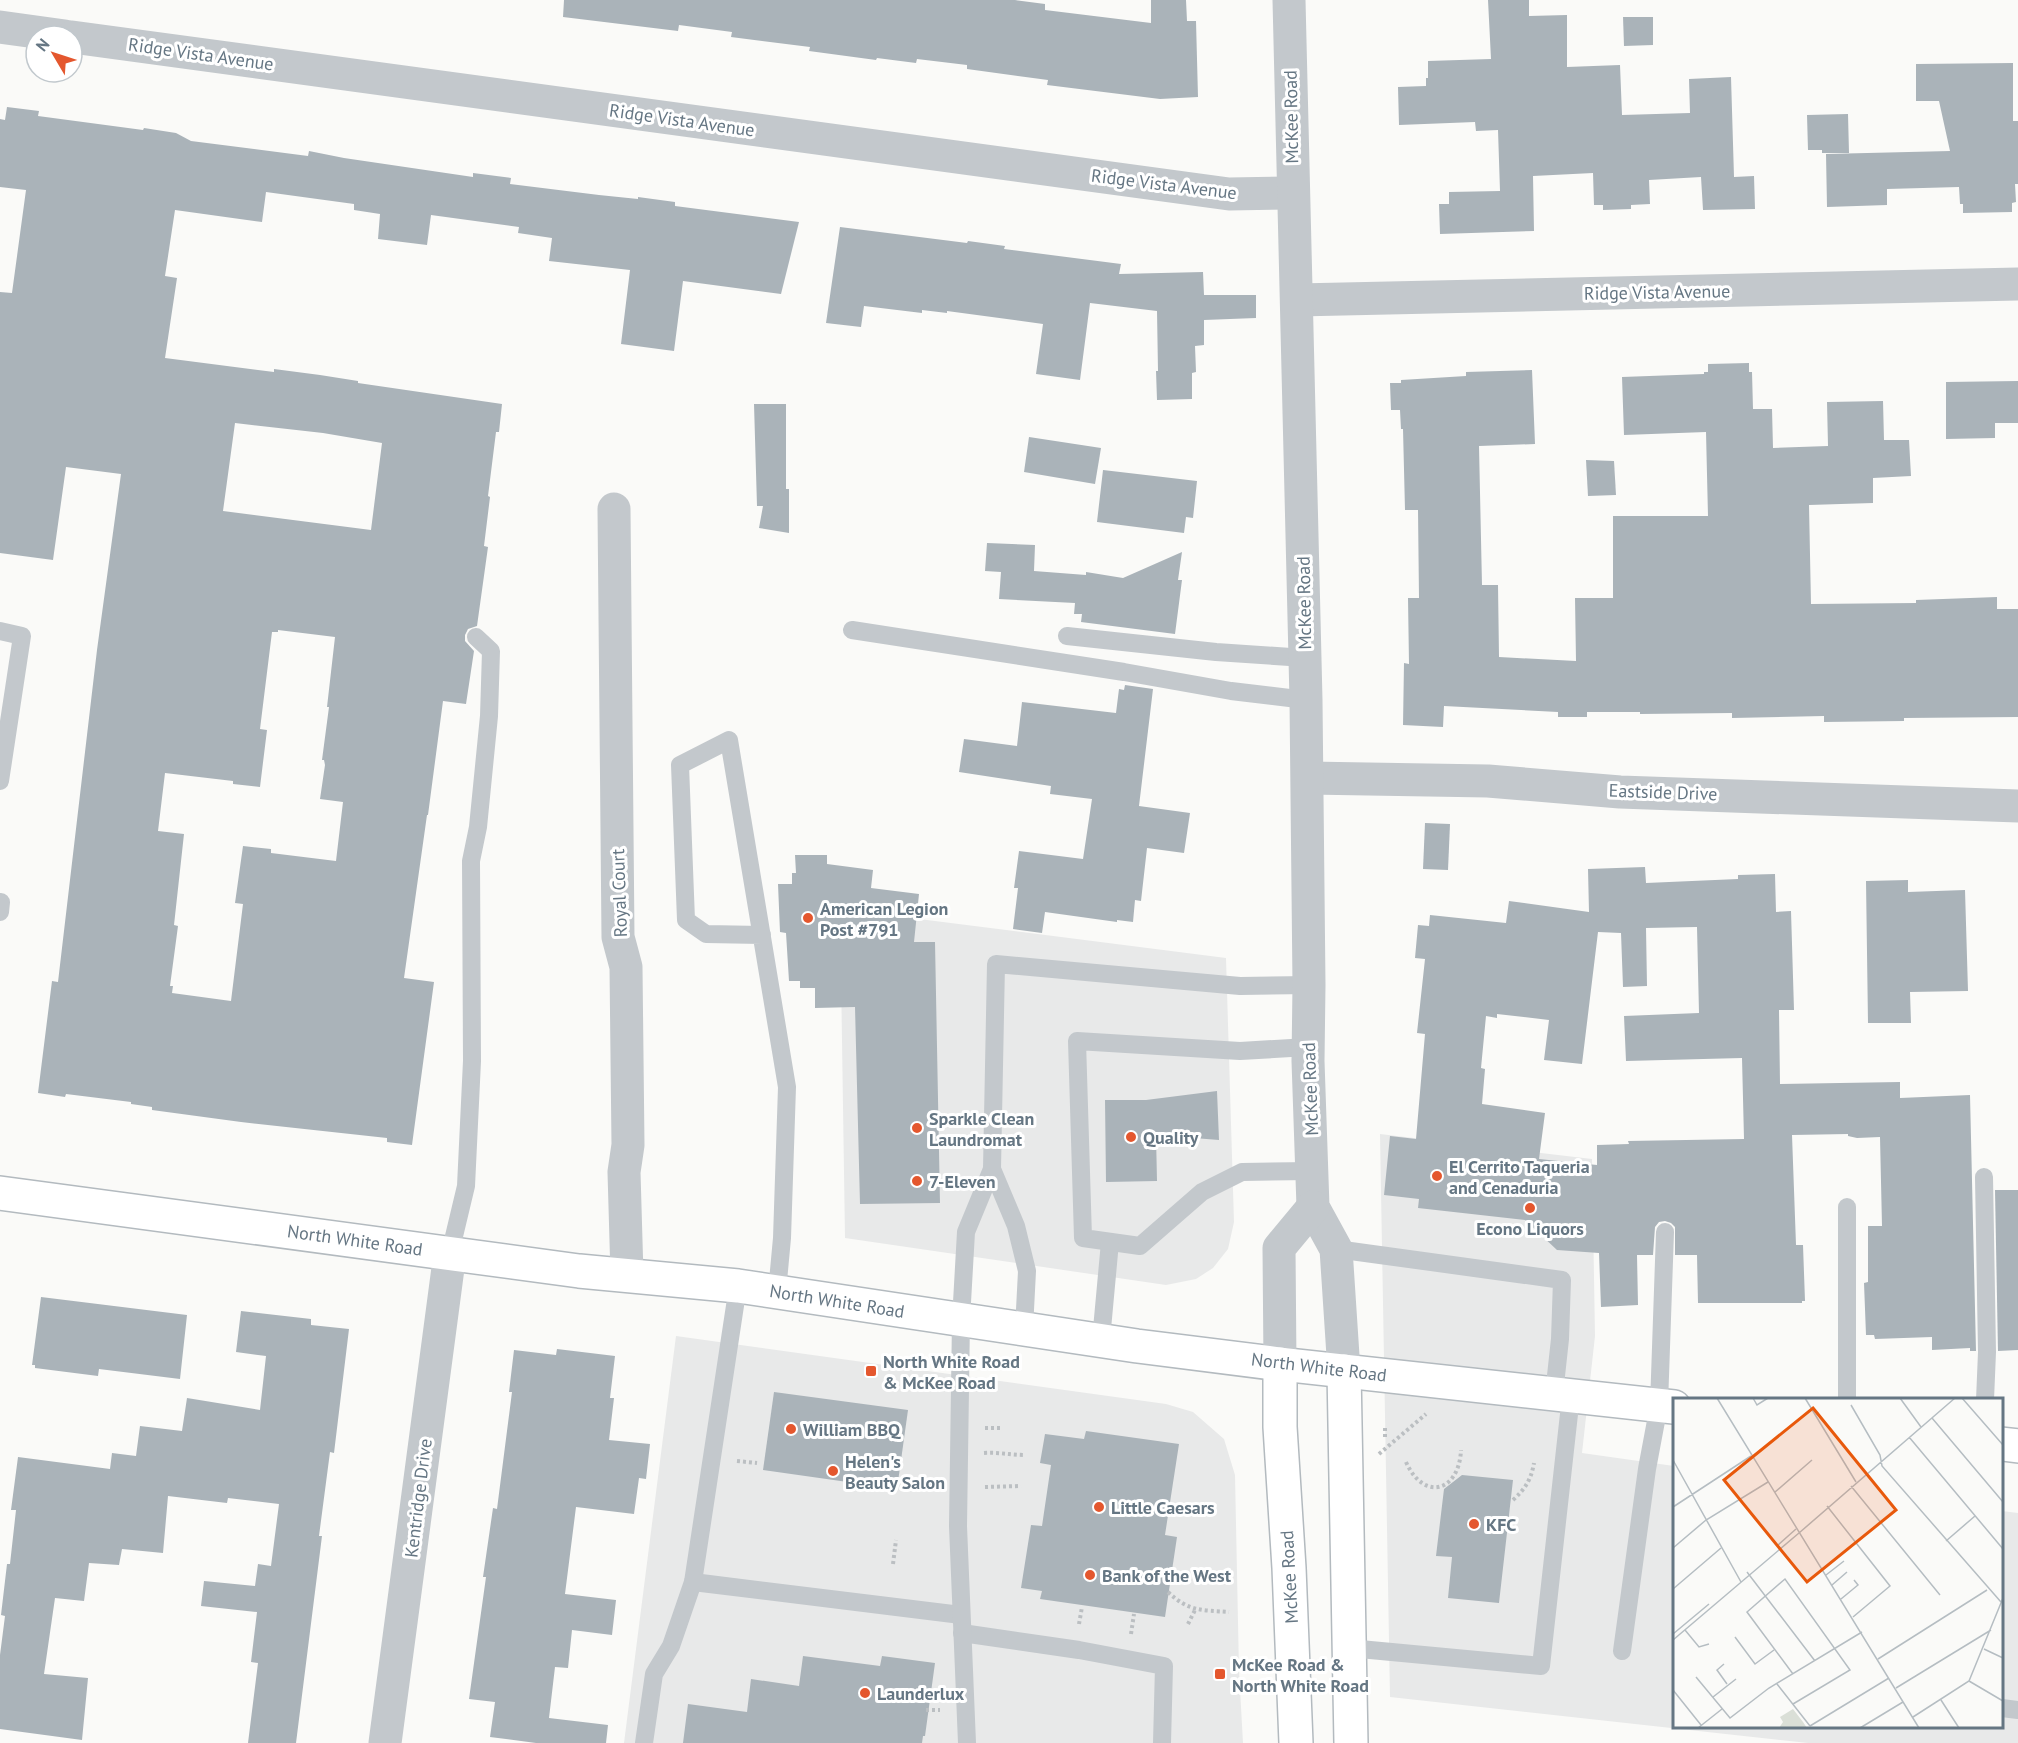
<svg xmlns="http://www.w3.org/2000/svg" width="2018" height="1743" viewBox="0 0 2018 1743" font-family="'PT Sans',sans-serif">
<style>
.built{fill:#e8e9e9}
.building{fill:#aab3b9;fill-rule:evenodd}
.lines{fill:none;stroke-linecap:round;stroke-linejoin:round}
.secondary-casing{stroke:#b3babf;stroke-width:36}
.path{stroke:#bbbfc2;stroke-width:4;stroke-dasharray:3 3;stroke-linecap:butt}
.service{stroke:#c3c8cc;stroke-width:18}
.minor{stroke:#c3c8cc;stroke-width:33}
.tertiary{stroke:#c3c8cc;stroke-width:33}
.secondary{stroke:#fff;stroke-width:33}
.poi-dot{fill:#e4572e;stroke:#fff;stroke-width:2}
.labels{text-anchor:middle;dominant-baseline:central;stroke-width:6;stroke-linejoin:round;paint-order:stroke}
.street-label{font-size:18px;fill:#657683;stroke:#fff}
.poi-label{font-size:18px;font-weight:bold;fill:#657683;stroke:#fff;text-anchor:start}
.inset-road{fill:none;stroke:#b5bdc2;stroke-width:1.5}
.view{fill:#e8590c;fill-opacity:0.15;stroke:#e8590c;stroke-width:3}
.inset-edge{fill:none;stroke:#657683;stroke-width:3}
</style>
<rect width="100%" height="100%" fill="#fafaf8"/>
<!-- built -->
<g class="built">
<polygon points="840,909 1226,958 1234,1222 1228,1249 1213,1268 1196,1279 1166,1285 845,1238"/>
<polygon points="1380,1134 1592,1159 1595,1336 1582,1453 1674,1466 1674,1726 2002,1726 2002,1511 2018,1513 2018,1743 1808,1743 1390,1697"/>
<polygon points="676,1336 1166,1404 1193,1412 1224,1439 1235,1475 1239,1671 1243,1743 624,1743"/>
</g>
<!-- building -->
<g class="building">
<polygon points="564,0 1015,0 1045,4 1045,10 1151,23 1151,0 1186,0 1187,21 1196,21 1198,97 1160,99 1047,85 1048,80 967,69 967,65 917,59 916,63 877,58 876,60 809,51 810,47 731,37 732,32 679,25 678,31 563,17"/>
<polygon points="1488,0 1529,0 1529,16 1567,15 1567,67 1620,65 1622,115 1690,113 1689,79 1731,77 1734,177 1754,176 1755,209 1703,210 1701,177 1649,180 1650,204 1631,205 1631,209 1603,210 1603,205 1594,205 1593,173 1533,176 1534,231 1440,234 1439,204 1449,204 1449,192 1500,191 1498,130 1476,131 1475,122 1399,125 1398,87 1426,86 1426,78 1428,78 1428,61 1491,59"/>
<polygon points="1623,17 1653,17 1653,45 1624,46"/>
<polygon points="2013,63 2013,121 2018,121 2018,184 2015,184 2016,202 2012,203 2012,212 1963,213 1963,204 1960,204 1959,187 1887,189 1887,205 1827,207 1826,154 1950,151 1939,101 1916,101 1916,64"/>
<path d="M7,107L39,111L38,116L143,130L144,128L176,133L191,141L308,156L309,151L344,158L473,177V173L511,178L510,184L599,195L638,199V197L675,202V206L799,222L781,294L683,281L674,351L621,344L630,270L549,261L552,238L518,233L519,227L431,215L427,245L378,239L380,214L354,210V204L266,192L262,222L175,210L165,276L177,278L165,358L274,372V369L320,375L358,381V383L502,404L499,432H496L488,496L490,497L484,546L488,547L477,626L468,629L465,635V641L474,651L466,704L443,701L428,815H427L404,978L434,982L412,1145L387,1142V1138L241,1122L152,1110V1107L131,1104V1102L66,1094L65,1097L38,1093L52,981L58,982L97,650L121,474L66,467L53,560L0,553V292L12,293L26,190L0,187V119L5,120ZM235,423L323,433L382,443L371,530L223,511ZM278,630L335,637L327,707H329L322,760H324L325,765L320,799L343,802L336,861L271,853V849L243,846L235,903L243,904L231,1001L172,993L173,986H170L178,926L174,925L184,834L158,831L165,773L233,781V784L260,787L267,730L260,729L272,632H278Z"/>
<polygon points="1848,114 1849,153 1822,153 1822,150 1808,150 1807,115"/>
<polygon points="840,227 967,243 968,241 1005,246 1004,249 1121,264 1119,274 1203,272 1204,295 1256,295 1256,318 1204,320 1204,345 1195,346 1196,372 1192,373 1192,399 1157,400 1156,371 1158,371 1157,311 1090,303 1080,380 1036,374 1043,324 947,311 947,313 922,310 922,313 864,306 861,327 826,323"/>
<polygon points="1749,363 1749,372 1752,372 1753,409 1772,409 1773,448 1828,446 1827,402 1883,401 1884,440 1909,440 1911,476 1873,478 1873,503 1809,505 1811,604 1916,603 1916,600 1997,597 1997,609 2018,609 2018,717 1904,718 1904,721 1824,722 1824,716 1732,718 1732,713 1640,714 1640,712 1587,712 1587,717 1558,717 1558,712 1444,706 1443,727 1403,725 1404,663 1409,664 1408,598 1419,598 1418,510 1405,510 1403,429 1401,429 1400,410 1391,410 1390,383 1401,383 1401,380 1466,376 1466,372 1532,370 1535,444 1479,446 1482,585 1498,585 1499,657 1576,661 1575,598 1613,598 1613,516 1708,516 1706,432 1624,435 1622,377 1704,374 1704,372 1708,372 1708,364"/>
<polygon points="2018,381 2018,423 1995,423 1995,438 1946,439 1946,382"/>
<polygon points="754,404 786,404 786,489 789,489 789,533 759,528 763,506 757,506"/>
<polygon points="1029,437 1101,448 1095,484 1024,472"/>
<polygon points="1586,460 1614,461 1616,495 1588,496"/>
<polygon points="1103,470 1197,481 1193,518 1186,517 1184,533 1097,522"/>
<polygon points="987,543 1035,545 1034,571 1086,575 1086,572 1123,578 1182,552 1178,580 1182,580 1175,634 1081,622 1082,614 1074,614 1075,603 999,599 1001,572 985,571"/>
<polygon points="1125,685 1153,689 1139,806 1190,813 1184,853 1147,848 1141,901 1135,900 1133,922 1117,920 1117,922 1045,912 1042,933 1013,929 1018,888 1014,888 1019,851 1083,859 1092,799 1050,794 1051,786 959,772 964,739 1017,746 1022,702 1116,713 1119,689 1124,690"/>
<polygon points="1425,823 1450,824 1448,870 1423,869"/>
<polygon points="795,855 827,855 827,864 873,870 871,888 919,894 914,942 935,942 940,1203 860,1204 855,1007 815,1008 815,988 800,988 800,981 789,981 786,933 780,932 778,884 792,884 792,873 796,873"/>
<path d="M1645,867L1646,883L1738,879V875L1775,874L1776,912L1791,911L1794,1010H1779L1780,1084L1900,1082V1098L1970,1095L1976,1351H1970V1348L1932,1350V1337L1875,1339L1874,1335H1866L1864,1283L1868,1282V1226H1882L1880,1137L1857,1138L1848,1136V1134L1792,1135L1796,1245H1803L1805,1301H1802V1303H1698L1697,1255H1675V1227L1671,1223L1665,1221L1659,1222L1655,1227L1653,1255H1637L1638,1305L1601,1307L1599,1253L1557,1250L1525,1220L1418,1208L1419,1199L1384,1195L1390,1136L1416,1139L1425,1034L1417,1033L1425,959L1415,958L1418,925L1429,926L1430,915L1506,923L1509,901L1589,912L1588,869ZM1697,927L1699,1013L1624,1016L1626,1061L1742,1058L1744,1139L1628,1141L1629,1144L1597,1145V1165L1539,1159L1545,1113L1482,1104L1485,1069L1481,1068L1486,1016L1497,1018V1014L1549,1020L1544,1060L1582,1064L1598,932L1621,933L1623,987L1647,986L1646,928Z"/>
<polygon points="1908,880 1908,892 1965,890 1968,991 1910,992 1911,1023 1868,1023 1866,881"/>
<polygon points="1217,1091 1219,1140 1156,1135 1157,1181 1106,1182 1105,1100 1146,1100"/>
<polygon points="1995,1190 2018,1190 2018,1350 1998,1351"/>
<polygon points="41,1297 187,1315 180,1379 99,1369 98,1376 35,1368 35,1365 32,1365"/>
<polygon points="241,1311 311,1319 311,1325 349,1329 334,1453 330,1452 319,1536 322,1536 296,1743 248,1743 258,1663 251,1662 257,1612 201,1606 204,1581 255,1586 258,1564 271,1566 279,1504 228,1498 227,1503 168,1496 163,1553 122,1549 119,1565 89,1563 84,1601 55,1598 44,1674 88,1678 82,1740 0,1729 0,1655 5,1616 1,1615 7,1564 10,1564 16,1510 11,1510 18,1457 110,1469 112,1453 136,1456 140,1426 182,1431 187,1398 260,1410 266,1356 236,1352"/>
<polygon points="557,1349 615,1356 610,1398 614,1398 609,1440 650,1444 646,1479 639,1478 634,1514 576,1507 565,1594 616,1600 612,1635 572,1630 568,1668 555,1667 549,1718 608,1725 606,1743 536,1743 490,1737 495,1702 469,1699 486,1577 483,1577 493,1508 497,1509 512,1392 509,1392 514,1350 556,1355"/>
<polygon points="774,1392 908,1410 897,1489 763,1470"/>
<polygon points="1086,1431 1179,1444 1165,1535 1177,1537 1165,1617 1040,1599 1042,1591 1021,1588 1031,1525 1042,1526 1051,1465 1040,1463 1045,1434 1084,1439"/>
<polygon points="1462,1475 1513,1480 1499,1603 1448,1598 1452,1557 1436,1556 1444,1489"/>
<polygon points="803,1656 880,1666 882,1656 935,1663 925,1736 923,1736 922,1743 683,1743 688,1704 747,1712 751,1679 799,1686"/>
</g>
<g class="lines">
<!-- secondary casing -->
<g class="secondary-casing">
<g id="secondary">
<polyline points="0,1193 579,1271 738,1286 1137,1346 1280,1364 1674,1407"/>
<polyline points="1280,1364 1280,1427 1289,1568 1296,1743"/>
<polyline points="1344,1371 1351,1743"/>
<polyline points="2002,1444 2018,1446"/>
</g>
</g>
<!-- path -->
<g class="path">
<polyline points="985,1428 1002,1428"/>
<polyline points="1385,1428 1385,1439"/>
<path d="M984,1453C999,1452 1011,1455 1025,1455"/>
<polyline points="1379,1454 1426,1414"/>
<polyline points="737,1461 757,1463"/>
<path d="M1406,1462C1424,1502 1459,1492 1461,1450"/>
<polyline points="985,1487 1021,1486"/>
<path d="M1513,1500C1525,1489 1531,1480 1534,1463"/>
<polyline points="893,1564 896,1540"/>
<path d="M1168,1592C1189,1612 1202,1610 1229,1612"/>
<polyline points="1079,1624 1082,1607"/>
<polyline points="1188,1624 1195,1610"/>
<polyline points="1131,1634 1134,1614"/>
<polyline points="926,1710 940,1710"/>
</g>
<!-- service -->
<g class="service">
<polyline points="852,630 1124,672 1231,691 1306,700"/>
<polyline points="0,631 22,636 0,781"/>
<polyline points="1067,636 1216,652 1305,658"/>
<polyline points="0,902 1,902 0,912"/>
<polyline points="762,935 706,934 686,920 680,765 729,740 787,1087 782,1238 777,1292"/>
<polyline points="1308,1047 1240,1051 1077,1041 1083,1238 1140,1246 1202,1192 1242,1172 1312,1171"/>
<polyline points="992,1169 1016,1226 1027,1271 1024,1329"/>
<polyline points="1984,1177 1987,1352 1985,1400"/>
<polyline points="1336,1249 1562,1280 1560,1339 1554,1394"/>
<polyline points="450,1253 466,1186 472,1061 471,861 478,827 489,716 491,651 476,637"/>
<polyline points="1101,1340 1110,1242"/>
<polyline points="1847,1400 1847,1207"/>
<polyline points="693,1582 961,1615"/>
<polyline points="962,1633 1079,1650 1164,1666 1162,1743"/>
<polyline points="1349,1648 1541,1666 1571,1396"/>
<polyline points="1622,1651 1647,1469 1659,1405 1665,1232"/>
<polyline points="2002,1708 2018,1710"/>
<polyline points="644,1743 654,1674 671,1646 693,1582 738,1286"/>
<polyline points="967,1743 958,1526 961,1320 966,1232 992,1169 996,964 1240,986 1309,985"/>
</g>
<!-- minor -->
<g class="minor">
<polyline points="0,27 65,36"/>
<polyline points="72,37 1229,194 1293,193"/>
<polyline points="1297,300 2018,284"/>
<polyline points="614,509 618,937 626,967 628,1145 624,1172 627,1275"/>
<polyline points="1308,778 1488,781 1620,792 2018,806"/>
<polyline points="385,1743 450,1253"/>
</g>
<!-- tertiary -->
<g class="tertiary">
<polyline points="1289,0 1306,700 1309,985 1308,1061 1313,1207 1336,1249 1344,1371"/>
<polyline points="1280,1364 1279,1248 1313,1207"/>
</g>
<!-- secondary -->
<use href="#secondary" class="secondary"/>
</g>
<!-- markers -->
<g class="poi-dot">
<circle cx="808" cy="918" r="6"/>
<circle cx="917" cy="1128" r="6"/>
<circle cx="1131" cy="1137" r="6"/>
<circle cx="1437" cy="1176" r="6"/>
<circle cx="917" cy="1181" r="6"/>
<circle cx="1530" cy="1208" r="6"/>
<rect x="865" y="1365" width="12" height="12" rx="3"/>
<circle cx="791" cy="1429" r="6"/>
<circle cx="833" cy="1471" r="6"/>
<circle cx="1099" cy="1507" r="6"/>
<circle cx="1474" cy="1524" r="6"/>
<circle cx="1090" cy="1575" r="6"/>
<rect x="1214" y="1668" width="12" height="12" rx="3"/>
<circle cx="865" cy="1693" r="6"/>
</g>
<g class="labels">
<!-- street labels -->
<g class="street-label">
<text transform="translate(201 54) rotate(8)">Ridge Vista Avenue</text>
<text transform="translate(1291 117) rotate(-91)">McKee Road</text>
<text transform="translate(682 120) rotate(8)">Ridge Vista Avenue</text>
<text transform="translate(1164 184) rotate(7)">Ridge Vista Avenue</text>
<text transform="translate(1657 292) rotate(-1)">Ridge Vista Avenue</text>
<text transform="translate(1304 603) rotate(-91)">McKee Road</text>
<text transform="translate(1663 792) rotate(2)">Eastside Drive</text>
<text transform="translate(619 893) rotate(-92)">Royal Court</text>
<text transform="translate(1310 1089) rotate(-92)">McKee Road</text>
<text transform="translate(355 1240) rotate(8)">North White Road</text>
<text transform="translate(837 1301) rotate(9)">North White Road</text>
<text transform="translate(1319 1367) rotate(7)">North White Road</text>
<text transform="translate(418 1498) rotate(-83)">Kentridge Drive</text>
<text transform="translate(1289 1577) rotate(-93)">McKee Road</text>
</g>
<!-- poi labels -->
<g class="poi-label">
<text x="820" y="908">American Legion<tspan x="820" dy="21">Post #791</tspan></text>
<text x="929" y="1118">Sparkle Clean<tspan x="929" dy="21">Laundromat</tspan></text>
<text x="1143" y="1137">Quality</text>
<text x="1449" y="1166">El Cerrito Taqueria<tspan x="1449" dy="21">and Cenaduria</tspan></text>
<text x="929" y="1181">7-Eleven</text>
<text x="1530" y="1228" text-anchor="middle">Econo Liquors</text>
<text x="883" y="1361">North White Road<tspan x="883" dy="21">&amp; McKee Road</tspan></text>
<text x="803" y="1429">William BBQ</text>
<text x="845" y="1461">Helen's<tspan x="845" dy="21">Beauty Salon</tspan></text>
<text x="1111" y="1507">Little Caesars</text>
<text x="1486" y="1524">KFC</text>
<text x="1102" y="1575">Bank of the West</text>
<text x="1232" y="1664">McKee Road &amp;<tspan x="1232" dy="21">North White Road</tspan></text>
<text x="877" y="1693">Launderlux</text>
</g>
</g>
<!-- overview -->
<g transform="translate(1673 1398)">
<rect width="330" height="330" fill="#fafaf8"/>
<path d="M120,311L130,324L134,330H106L110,324L107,319Z" fill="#dadfd7"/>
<path class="inset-road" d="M44,0L246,330M80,0L84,7L95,0M132,0L183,84M227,0L248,29M289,0L330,47M178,7L207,57L209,68L328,204M259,20L330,104M236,39L330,151M0,62L68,184M178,88L267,197M102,94L139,62M154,108L217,188L180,219M0,109L78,58M126,135L282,0M273,143L302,118M104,148L123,131M0,150L33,122L95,84M74,174L142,263M153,177L171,163M159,187L174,174M0,191L48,150M168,201L185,187L181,182M12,232L26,249L36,246M0,236L36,206M62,239L82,266L101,252M0,242L126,135M311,251L330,260M205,261L314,192M51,266L44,272L54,286M120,276L74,214L112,181L177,272L120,306M23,279L57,320L96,290L189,234M296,283L330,303M104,286L137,328M223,290L318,232M0,292L28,327M40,299L63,281M268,302L286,330M240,319L296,283L330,200M137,328L216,280M25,330L49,311M187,330L230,304"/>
<path class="view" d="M140,10L223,112L134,184L51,82Z"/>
<rect width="330" height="330" class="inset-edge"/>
</g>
<!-- north arrow -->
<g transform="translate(54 54) rotate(309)"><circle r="28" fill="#ffffff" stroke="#c1c8cd" stroke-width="1.5"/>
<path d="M0-4.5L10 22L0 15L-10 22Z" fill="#e4572e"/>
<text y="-9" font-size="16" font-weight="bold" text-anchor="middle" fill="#657683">N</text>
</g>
</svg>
